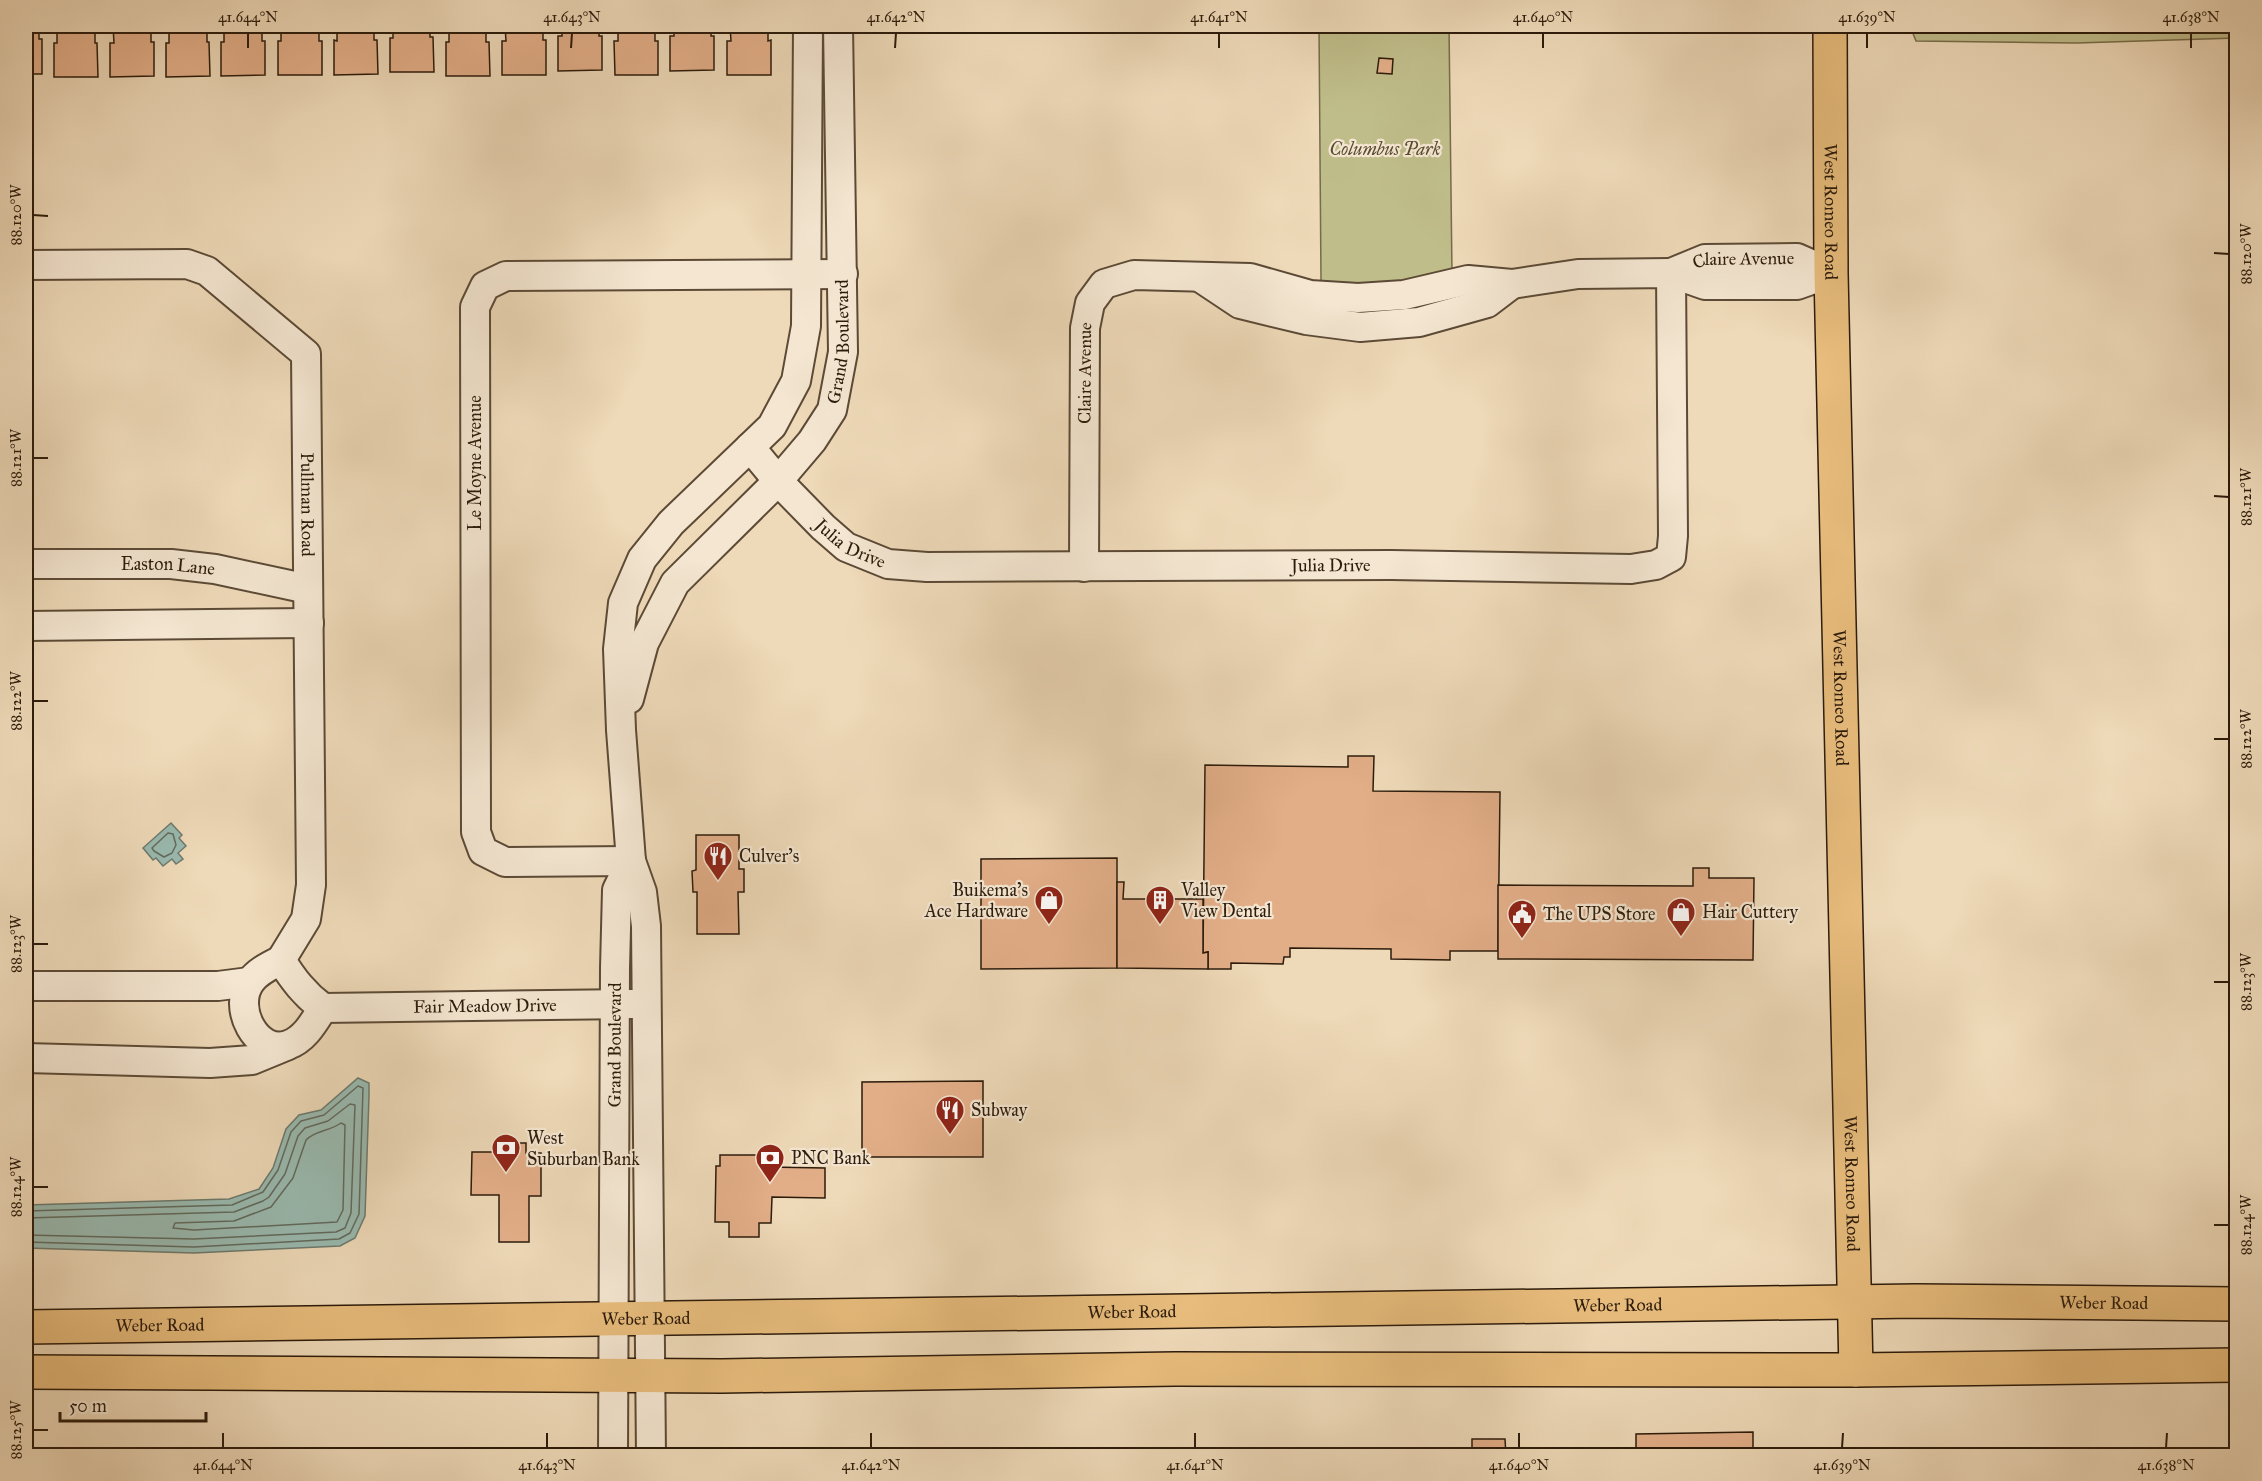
<svg xmlns="http://www.w3.org/2000/svg" width="2262" height="1481" viewBox="0 0 2262 1481" font-family="'IM FELL Great Primer',serif">
<style>
.green{fill:#bfbd8a;stroke:#766c4a;stroke-width:1.5}
.water{fill:#99bab0;stroke:#6d7a6e;stroke-width:1.5}
.lines{fill:none;stroke-linecap:round;stroke-linejoin:round}
.shore{stroke:#626a5e;stroke-width:1.5}
.building{fill:#e2ae88;stroke:#2c1b0b;stroke-width:1.5}
.minor-casing{stroke:#5c4a36;stroke-width:32}
.major-casing{stroke:#2c1b0b;stroke-width:36}
.minor{stroke:#f4e6d1;stroke-width:28}
.major{stroke:#e7bc7c;stroke-width:33}
.ticks{fill:none;stroke:#2c1b0b;stroke-width:2}
.labels{text-anchor:middle;dominant-baseline:central;stroke-width:4.5;stroke-linejoin:round;paint-order:stroke}
.park-label{font-size:18px;font-style:italic;fill:#584c31;stroke:#f4e6d1}
.street-label{font-size:18px;fill:#2c1b0b;stroke:#f4e6d1}
.poi-label{font-size:18px;fill:#2c1b0b;stroke:#f4e6d1;text-anchor:start}
.neatline{fill:none;stroke:#2c1b0b;stroke-width:2}
.ticks-label{font-size:15px;text-anchor:middle;fill:#2c1b0b}
</style>
<rect width="100%" height="100%" fill="#eed9b8"/>
<filter id="stains"><feTurbulence type="fractalNoise" baseFrequency=".00333" numOctaves="4"/><feColorMatrix values="0 0 0 0 .2 0 0 0 0 .09 0 0 0 0 .02 0 0 0 .5 -.17"/></filter>
<radialGradient id="worn" r=".72"><stop offset=".6" stop-color="#630" stop-opacity="0"/><stop offset="1" stop-color="#630" stop-opacity=".3"/></radialGradient>
<!-- green -->
<g class="green">
<polygon points="1319,26 1449,26 1452,273 1380,285 1321,281"/>
<polygon points="1910,26 2236,26 2236,38 2077,43 1916,41"/>
</g>
<!-- water -->
<g class="water">
<polygon points="171,823 182,835 179,838 186,846 178,853 183,859 176,864 172,859 163,866 156,858 153,860 143,848"/>
<polygon points="358,1078 369,1083 369,1096 365,1216 355,1238 340,1246 194,1253 26,1248 26,1205 229,1199 259,1189 273,1168 286,1129 299,1115 321,1110"/>
</g>
<g class="lines">
<!-- shore -->
<g class="shore">
<polygon points="168,833 173,834 176,845 172,853 164,857 154,851 152,848"/>
<path d="M341,1123L345,1125L343,1210L337,1222L194,1230L173,1228L175,1223L234,1221L271,1207L293,1178L306,1140C314,1131 330,1131 341,1123Z"/>
<polyline points="26,1211 232,1205 263,1192 278,1170 291,1132 301,1121 324,1115 358,1086 363,1088 359,1214 350,1233 339,1239 194,1247 26,1242"/>
<polyline points="26,1218 234,1212 263,1201 269,1197 285,1174 298,1136 305,1128 328,1121 350,1104 355,1105 351,1213 345,1228 336,1232 194,1239 26,1235"/>
</g>
</g>
<!-- building -->
<g class="building">
<polygon points="26,26 39,26 39,39 42,39 42,74 26,74"/>
<polygon points="57,26 95,26 95,43 97,43 98,77 54,77 54,43 57,43"/>
<polygon points="113,26 151,26 151,42 154,42 154,76 110,77 110,43 114,43"/>
<polygon points="169,26 207,26 207,42 209,42 210,76 166,77 166,43 169,43"/>
<polygon points="224,26 262,26 262,41 265,41 265,75 221,76 221,42 224,42"/>
<polygon points="281,26 319,26 319,41 322,41 322,75 278,75 278,41 281,41"/>
<polygon points="337,26 374,26 374,40 377,40 378,74 334,75 334,40 337,41"/>
<polygon points="393,26 430,26 430,37 433,37 434,72 390,72 390,38 393,38"/>
<polygon points="449,26 486,26 486,42 489,42 490,76 446,76 446,42 449,42"/>
<polygon points="505,26 543,26 543,40 546,40 546,75 502,75 502,41 506,41"/>
<polygon points="562,26 599,26 599,36 602,36 602,70 558,71 558,36 562,36"/>
<polygon points="618,26 655,26 655,41 658,41 658,75 615,75 614,41 618,41"/>
<polygon points="674,26 711,26 711,36 714,36 714,70 670,71 670,36 674,36"/>
<polygon points="730,26 768,26 768,41 771,40 771,75 727,75 727,41 731,41"/>
<polygon points="1379,58 1393,59 1392,74 1377,73"/>
<polygon points="1348,756 1374,756 1373,791 1500,792 1498,951 1450,951 1450,960 1391,959 1391,949 1290,948 1290,957 1284,957 1283,964 1231,963 1231,969 1208,969 1208,952 1203,953 1205,765 1348,767"/>
<polygon points="696,835 739,835 739,869 744,869 744,892 738,892 739,934 697,934 697,892 693,892 692,871 696,870"/>
<polygon points="1117,858 1117,968 981,969 981,859"/>
<polygon points="1693,868 1709,868 1709,878 1754,878 1753,960 1498,959 1498,885 1693,886"/>
<polygon points="1117,882 1124,882 1123,899 1203,899 1203,953 1208,952 1208,969 1117,968"/>
<polygon points="983,1081 983,1157 862,1157 862,1082"/>
<polygon points="507,1143 526,1143 526,1153 541,1153 541,1196 529,1196 529,1242 499,1242 499,1195 471,1195 472,1152 507,1152"/>
<polygon points="720,1155 768,1155 768,1167 825,1168 825,1198 772,1197 771,1223 759,1223 759,1237 729,1237 729,1222 715,1222 716,1166 720,1166"/>
<polygon points="1753,1432 1753,1456 1636,1456 1636,1434"/>
<polygon points="1472,1439 1505,1439 1506,1456 1472,1456"/>
</g>
<g class="lines">
<!-- minor casing -->
<g class="minor-casing">
<g id="minor">
<path id="s1" d="M26,265L187,264L207,271L306,354L311,885L306,919L281,960"/>
<path id="s2" d="M1671,273L1705,259L1797,258L1831,273"/>
<polyline points="1201,278 1240,304 1306,320 1360,327 1419,322 1487,303 1512,284"/>
<path id="s3" d="M750,447L778,481L823,527L846,547L888,564L927,567L1391,565L1631,569L1656,565L1671,557L1673,536L1671,273"/>
<path id="s4" d="M26,564H171L215,569L308,589"/>
<path id="s5" d="M1084,567L1085,328L1090,303L1104,284L1134,275L1250,278L1310,295L1358,298L1404,295L1468,280L1512,284L1578,274L1671,273L1705,285H1797L1831,273"/>
<polyline points="26,626 309,623"/>
<path id="s6" d="M629,699L644,643L675,583L778,481L812,441L832,410L843,352L838,26"/>
<polyline points="631,861 505,862 483,851 476,832 475,307 485,286 506,276 843,274"/>
<path d="M281,960C293,979 304,994 323,1008C314,1022 305,1039 288,1045C257,1056 231,1007 251,981C258,971 270,966 281,960Z"/>
<polyline points="26,986 218,986 249,982"/>
<path id="s7" d="M323,1008L632,1004"/>
<polyline points="26,1058 210,1063 252,1060 286,1046"/>
<path id="s8" d="M613,1456L615,968L617,890L631,861"/>
<polyline points="651,1456 646,926 642,892 631,861 621,730 618,649 623,603 642,559 671,523 772,426 796,381 806,326 808,26"/>
</g>
</g>
<!-- major casing -->
<g class="major-casing">
<g id="major">
<path id="s9" d="M1830,26L1831,273L1856,1370"/>
<path id="s10" d="M26,1327L1916,1301L2236,1304"/>
<polyline points="26,1372 722,1376 1175,1369 1856,1370 2236,1365"/>
</g>
</g>
<!-- minor -->
<use href="#minor" class="minor"/>
<!-- major -->
<use href="#major" class="major"/>
</g>
<!-- ticks -->
<path class="ticks" d="M248,48V33M571,48L572,33M895,48L896,33M1219,48V33M1543,48V33M1867,48V33M2191,48V33M33,215L48,216M2214,253L2229,254M33,458H48M2214,496L2229,497M33,701H48M2214,739H2229M33,944H48M2214,982H2229M33,1187H48M2214,1225H2229M33,1430H48M223,1448V1433M547,1448V1433M871,1448V1433M1195,1448V1433M1519,1448V1433M1842,1448L1843,1433M2166,1448L2167,1433"/>
<!-- icons -->
<defs>
<g id="restaurant-pin" transform="scale(1.5)"><path d="M0 17L-7.5 6A9.5 9.5 0 1 1 7.5 6Z" fill="#8f2418" stroke="#f4e6d1"/><path d="M-5-6h1v4h1v-4h1v4h1v-4h1v5L-1.5 .5V6h-2V.5L-5-1ZM5-6V6H3V1.5H1.5Q1.5-4 5-6Z" fill="#fff"/></g>
<g id="shop-pin" transform="scale(1.5)"><path d="M0 17L-7.5 6A9.5 9.5 0 1 1 7.5 6Z" fill="#8f2418" stroke="#f4e6d1"/><path d="M-5-2.5h2.3a2.7 3.5 0 0 1 5.4 0H5L5.5 6h-11ZM-1.5-2.5h3a1.5 2.3 0 0 0-3 0Z" fill="#fff"/></g>
<g id="building-pin" transform="scale(1.5)"><path d="M0 17L-7.5 6A9.5 9.5 0 1 1 7.5 6Z" fill="#8f2418" stroke="#f4e6d1"/><path d="M-4-6H4V6H1V3H-1V6H-4ZM-2.5-4.3h1.7v1.8h-1.7ZM.8-4.3h1.7v1.8H.8ZM-2.5-1h1.7V.8h-1.7ZM.8-1h1.7V.8H.8Z" fill="#fff"/></g>
<g id="civic-pin" transform="scale(1.5)"><path d="M0 17L-7.5 6A9.5 9.5 0 1 1 7.5 6Z" fill="#8f2418" stroke="#f4e6d1"/><path d="M-.6-6.5H3V-4.5H.6V-3L4-1V1h2V6H-6V1h2V-1L-.6-3ZM-1.2 2.5V6h2.4V2.5Z" fill="#fff"/></g>
<g id="bank-pin" transform="scale(1.5)"><path d="M0 17L-7.5 6A9.5 9.5 0 1 1 7.5 6Z" fill="#8f2418" stroke="#f4e6d1"/><path d="M-6-4H6V4H-6ZM0-2.3a2.3 2.3 0 1 0 0 4.6a2.3 2.3 0 1 0 0-4.6Z" fill="#fff"/></g>
</defs>
<g fill-rule="evenodd">
<use href="#restaurant-pin" x="718" y="856"/>
<use href="#shop-pin" x="1049" y="900"/>
<use href="#building-pin" x="1160" y="900"/>
<use href="#shop-pin" x="1681" y="912"/>
<use href="#civic-pin" x="1522" y="914"/>
<use href="#restaurant-pin" x="950" y="1110"/>
<use href="#bank-pin" x="506" y="1148"/>
<use href="#bank-pin" x="770" y="1158"/>
</g>
<g class="labels">
<!-- park labels -->
<g class="park-label">
<text x="1385" y="149">Columbus Park</text>
</g>
<!-- street labels -->
<g class="street-label">
<text stroke="none"><textPath href="#s9" startOffset="186">West Romeo Road</textPath></text>
<text stroke="none"><textPath href="#s2" startOffset="75">Claire Avenue</textPath></text>
<text stroke="none"><textPath href="#s6" startOffset="429">Grand Boulevard</textPath></text>
<text stroke="none"><textPath href="#s5" startOffset="194">Claire Avenue</textPath></text>
<text transform="translate(475 463) rotate(-90)">Le Moyne Avenue</text>
<text stroke="none"><textPath href="#s1" startOffset="462">Pullman Road</textPath></text>
<text stroke="none"><textPath href="#s3" startOffset="141">Julia Drive</textPath></text>
<text stroke="none"><textPath href="#s3" startOffset="627">Julia Drive</textPath></text>
<text stroke="none"><textPath href="#s4" startOffset="142">Easton Lane</textPath></text>
<text stroke="none"><textPath href="#s9" startOffset="672">West Romeo Road</textPath></text>
<text stroke="none"><textPath href="#s7" startOffset="162">Fair Meadow Drive</textPath></text>
<text stroke="none"><textPath href="#s8" startOffset="411">Grand Boulevard</textPath></text>
<text stroke="none"><textPath href="#s9" startOffset="1158">West Romeo Road</textPath></text>
<text stroke="none"><textPath href="#s10" startOffset="2078">Weber Road</textPath></text>
<text stroke="none"><textPath href="#s10" startOffset="1592">Weber Road</textPath></text>
<text stroke="none"><textPath href="#s10" startOffset="1106">Weber Road</textPath></text>
<text stroke="none"><textPath href="#s10" startOffset="620">Weber Road</textPath></text>
<text stroke="none"><textPath href="#s10" startOffset="134">Weber Road</textPath></text>
</g>
<!-- poi labels -->
<g class="poi-label">
<text x="739" y="856">Culver's</text>
<text x="1028" y="890" text-anchor="end">Buikema's<tspan x="1028" dy="21">Ace Hardware</tspan></text>
<text x="1181" y="890">Valley<tspan x="1181" dy="21">View Dental</tspan></text>
<text x="1702" y="912">Hair Cuttery</text>
<text x="1543" y="914">The UPS Store</text>
<text x="971" y="1110">Subway</text>
<text x="527" y="1138">West<tspan x="527" dy="21">Suburban Bank</tspan></text>
<text x="791" y="1158">PNC Bank</text>
</g>
</g>
<!-- margin -->
<rect width="2262" height="1481" fill="none" stroke="#eed9b8" stroke-width="66"/>
<!-- scale -->
<path d="M60 1412v9h146v-9" fill="none" stroke="#2c1b0b" stroke-width="3"/>
<text x="69" y="1412" font-size="18" fill="#2c1b0b" stroke="#f4e6d1" stroke-width="4.5" paint-order="stroke">50 m</text>
<rect x="33" y="33" width="2196" height="1415" class="neatline"/>
<g class="ticks-label">
<text x="248" y="22">41.644°N</text>
<text x="572" y="22">41.643°N</text>
<text x="896" y="22">41.642°N</text>
<text x="1219" y="22">41.641°N</text>
<text x="1543" y="22">41.640°N</text>
<text x="1867" y="22">41.639°N</text>
<text x="2191" y="22">41.638°N</text>
<text transform="translate(16 215) rotate(-90)" y="5">88.120°W</text>
<text transform="translate(2246 254) rotate(-90)" y="5">88.120°W</text>
<text transform="translate(16 458) rotate(-90)" y="5">88.121°W</text>
<text transform="translate(2246 497) rotate(-90)" y="5">88.121°W</text>
<text transform="translate(16 701) rotate(-90)" y="5">88.122°W</text>
<text transform="translate(2246 739) rotate(-90)" y="5">88.122°W</text>
<text transform="translate(16 944) rotate(-90)" y="5">88.123°W</text>
<text transform="translate(2246 982) rotate(-90)" y="5">88.123°W</text>
<text transform="translate(16 1187) rotate(-90)" y="5">88.124°W</text>
<text transform="translate(2246 1225) rotate(-90)" y="5">88.124°W</text>
<text transform="translate(16 1430) rotate(-90)" y="5">88.125°W</text>
<text x="223" y="1470">41.644°N</text>
<text x="547" y="1470">41.643°N</text>
<text x="871" y="1470">41.642°N</text>
<text x="1195" y="1470">41.641°N</text>
<text x="1519" y="1470">41.640°N</text>
<text x="1842" y="1470">41.639°N</text>
<text x="2166" y="1470">41.638°N</text>
</g>
<rect width="100%" height="100%" filter="url(#stains)"/>
<rect width="100%" height="100%" fill="url(#worn)"/>
</svg>
